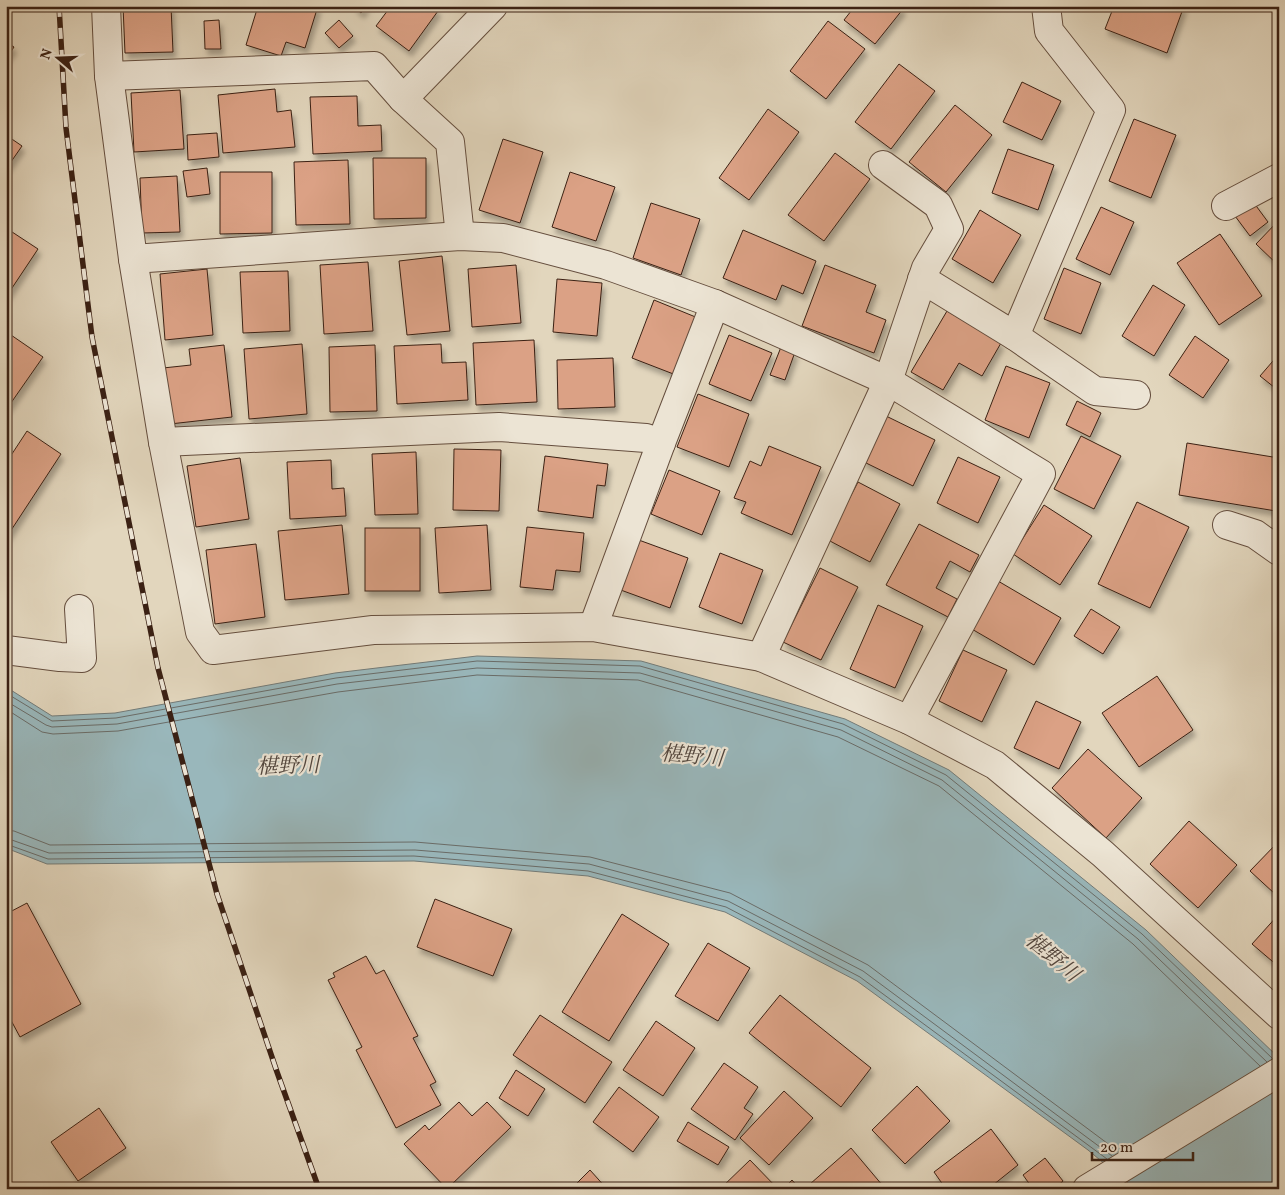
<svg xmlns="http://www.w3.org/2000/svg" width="1285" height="1195" viewBox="0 0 1285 1195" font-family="Vollkorn,'Noto Serif JP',serif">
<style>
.water{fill:#99b7bb;stroke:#737b78}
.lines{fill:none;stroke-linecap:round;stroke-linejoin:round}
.shore{stroke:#6a6c68;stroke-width:1}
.building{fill:#dba185;stroke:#3b2114;filter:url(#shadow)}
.street-casing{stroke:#654e3e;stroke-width:30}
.street{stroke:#ece4d4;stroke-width:28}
.rail-casing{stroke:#3b2114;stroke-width:5.5}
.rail{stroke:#ece4d4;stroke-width:4;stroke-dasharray:11;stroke-linecap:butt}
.labels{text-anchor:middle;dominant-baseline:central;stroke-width:4.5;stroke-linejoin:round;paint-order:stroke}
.water-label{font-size:21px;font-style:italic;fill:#52463e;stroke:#ece4d4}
</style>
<defs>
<filter id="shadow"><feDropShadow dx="3" dy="5.5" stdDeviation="2.5" flood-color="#0004"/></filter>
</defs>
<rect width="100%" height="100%" fill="#e2d6bd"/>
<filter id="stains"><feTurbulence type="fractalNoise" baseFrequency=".004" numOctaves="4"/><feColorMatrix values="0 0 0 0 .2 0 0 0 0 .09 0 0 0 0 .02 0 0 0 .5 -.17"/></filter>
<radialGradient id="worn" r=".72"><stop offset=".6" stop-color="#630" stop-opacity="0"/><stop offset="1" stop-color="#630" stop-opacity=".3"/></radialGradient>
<!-- water -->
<polygon class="water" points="477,656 641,661 845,719 949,770 1146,930 1279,1058 1279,1189 1135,1189 1088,1150 857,981 725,912 588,876 414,861 47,864 6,848 6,687 52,716 115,713 335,673"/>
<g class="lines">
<!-- shore -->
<g class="shore">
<polyline points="6,693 52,721 116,718 336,678 477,661 640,666 843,724 946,775 1142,934 1273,1059"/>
<polyline points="6,701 46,725 52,727 117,724 337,684 477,668 640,673 841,730 942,780 1138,939 1267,1062"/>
<polyline points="6,709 42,732 53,734 118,731 338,692 477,675 638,680 838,737 939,786 1133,944 1260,1066"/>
<polyline points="6,830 14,831 50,845 415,842 590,857 730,893 868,965 1119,1152"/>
<polyline points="6,838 49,853 415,850 589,864 728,901 863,971 1112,1156"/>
<polyline points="6,844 48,859 414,856 588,871 726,907 860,977 1107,1159"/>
</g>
</g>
<!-- building -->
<g class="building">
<polygon points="123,6 171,6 173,52 125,53"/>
<polygon points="258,6 318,6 305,48 286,42 281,56 246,45"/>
<polygon points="353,6 367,6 361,13"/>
<polygon points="391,6 433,6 438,11 409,51 376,26"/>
<polygon points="460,6 483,6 477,16"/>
<polygon points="855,6 900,6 903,9 875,44 844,20"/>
<polygon points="1114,6 1184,6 1167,53 1105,29"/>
<polygon points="219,20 221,49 205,49 204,21"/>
<polygon points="339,20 353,36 339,48 325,33"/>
<polygon points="828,21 865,49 826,99 790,71"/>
<polygon points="6,42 14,47 6,59"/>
<polygon points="899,64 935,91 891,149 855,122"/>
<polygon points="1022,82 1061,101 1042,140 1003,122"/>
<polygon points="275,89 277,112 291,110 295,147 223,153 218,95"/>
<polygon points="180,90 184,149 134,152 131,93"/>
<polygon points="357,96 358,126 381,125 382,151 313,154 310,97"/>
<polygon points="955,105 992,135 946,192 909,162"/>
<polygon points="768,109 799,132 749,200 719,178"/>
<polygon points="1134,119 1176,135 1151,198 1109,181"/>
<polygon points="217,133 219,157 188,160 187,135"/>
<polygon points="6,135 22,146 6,169"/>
<polygon points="503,139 543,152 520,223 479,210"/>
<polygon points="1008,149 1054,165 1038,210 992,193"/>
<polygon points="835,153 870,179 824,241 788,215"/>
<polygon points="373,158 426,158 426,218 374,219"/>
<polygon points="348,160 350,224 296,225 294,162"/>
<polygon points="207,168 210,194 187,197 183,171"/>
<polygon points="220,172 272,172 272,233 220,234"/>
<polygon points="570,172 615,187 596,241 552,227"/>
<polygon points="177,176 180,232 142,233 140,178"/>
<polygon points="651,203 700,219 681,275 633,258"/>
<polygon points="1254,203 1268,222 1250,236 1235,216"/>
<polygon points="1101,207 1134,222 1110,275 1076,259"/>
<polygon points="980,210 1021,235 993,283 952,259"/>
<polygon points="1279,220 1279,266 1256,244"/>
<polygon points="6,228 38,249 6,297"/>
<polygon points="743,230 816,261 803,294 782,285 776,300 723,278"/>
<polygon points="1220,234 1262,296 1219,325 1177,263"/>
<polygon points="442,256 450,331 407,335 399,261"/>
<polygon points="368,262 373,331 324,334 320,265"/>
<polygon points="516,265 521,323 472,327 468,269"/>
<polygon points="825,265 876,285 866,312 886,320 874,353 802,326"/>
<polygon points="1064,268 1101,283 1081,334 1044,319"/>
<polygon points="207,269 213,335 165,340 160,274"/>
<polygon points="288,271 290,331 243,333 240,272"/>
<polygon points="557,279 602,283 597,336 553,332"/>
<polygon points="1153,285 1185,305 1154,356 1122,336"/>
<polygon points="654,300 698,318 676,375 632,358"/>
<polygon points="947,311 1001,343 982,376 959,363 943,390 911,372"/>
<polygon points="11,335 43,357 6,410 6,343"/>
<polygon points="729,335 772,353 751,401 709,384"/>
<polygon points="1195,336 1229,360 1203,398 1169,375"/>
<polygon points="534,340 537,402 476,405 473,343"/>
<polygon points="302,344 307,414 249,419 244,349"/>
<polygon points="441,344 442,363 466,362 468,400 397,404 394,346"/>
<polygon points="224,345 232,417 170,424 163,368 191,365 189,349"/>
<polygon points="375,345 377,411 330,412 329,347"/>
<polygon points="781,347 795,352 785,380 770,375"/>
<polygon points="1279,354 1279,391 1260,376"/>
<polygon points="613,358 615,407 558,409 557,360"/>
<polygon points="1006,366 1050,383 1029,438 985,420"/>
<polygon points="698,394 749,414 729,467 677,447"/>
<polygon points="1077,401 1101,413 1090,437 1066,425"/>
<polygon points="884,415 935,440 913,486 862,461"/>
<polygon points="27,431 61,454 6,538 6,463"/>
<polygon points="1081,436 1121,456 1094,509 1054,489"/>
<polygon points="1187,443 1279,458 1279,493 1276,511 1179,495"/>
<polygon points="769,446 821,467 792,535 741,513 746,502 734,498 750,461 761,466"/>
<polygon points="454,449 501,450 499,511 453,510"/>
<polygon points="416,452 418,514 375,515 372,454"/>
<polygon points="545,456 608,464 605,486 597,485 593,518 538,511"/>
<polygon points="958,457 1000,477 978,523 937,503"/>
<polygon points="240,458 249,519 196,527 187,466"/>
<polygon points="331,460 332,489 344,488 346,516 290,519 287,462"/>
<polygon points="669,470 720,491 702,535 651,514"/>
<polygon points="858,482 900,504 870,562 828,540"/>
<polygon points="1137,502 1189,527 1150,608 1098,584"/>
<polygon points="1044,505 1092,536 1060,585 1013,554"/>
<polygon points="919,524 979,555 970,572 950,561 936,588 957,599 948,617 886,585"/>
<polygon points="342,525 349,594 285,600 278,531"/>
<polygon points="487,525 491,590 439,593 435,528"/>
<polygon points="527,527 584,533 580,572 556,570 553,590 520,587"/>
<rect x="365" y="528" width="55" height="63"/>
<polygon points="636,539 688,558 670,608 618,589"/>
<polygon points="256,544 265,617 215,624 206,550"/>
<polygon points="720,553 763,570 742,624 699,607"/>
<polygon points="820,568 858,587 821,660 783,642"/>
<polygon points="998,581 1061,618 1034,665 970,628"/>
<polygon points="878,605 923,626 895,688 850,669"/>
<polygon points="1091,609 1120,627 1103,654 1074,636"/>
<polygon points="963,650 1007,670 982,722 939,701"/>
<polygon points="1157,676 1193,730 1139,767 1102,713"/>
<polygon points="1036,701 1081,722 1059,769 1014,748"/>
<polygon points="1088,749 1142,798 1106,838 1052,788"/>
<polygon points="1189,821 1237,865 1198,908 1150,864"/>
<polygon points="1279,841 1279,890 1275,894 1250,871"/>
<polygon points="435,899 512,929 493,976 417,947"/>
<polygon points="27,903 81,1004 20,1037 6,1011 6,914"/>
<polygon points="622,914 669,944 609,1041 562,1012"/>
<polygon points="1279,914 1279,967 1252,944"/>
<polygon points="708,943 750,968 718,1021 675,996"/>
<polygon points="366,956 376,974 384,970 418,1036 413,1038 436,1082 430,1085 441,1105 396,1128 356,1050 362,1047 328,980 335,977 333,973"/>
<polygon points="780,995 871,1068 841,1107 749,1033"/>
<polygon points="540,1015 612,1062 585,1103 513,1055"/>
<polygon points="656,1021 695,1048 663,1096 623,1070"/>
<polygon points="724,1063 758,1087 744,1108 753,1114 735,1140 691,1109"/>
<polygon points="516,1070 545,1089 528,1116 499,1098"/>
<polygon points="917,1086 950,1121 905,1164 872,1130"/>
<polygon points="619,1087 659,1117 633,1152 593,1122"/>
<polygon points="784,1091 813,1118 769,1165 740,1138"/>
<polygon points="459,1102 472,1116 487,1102 511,1127 447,1189 404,1144 425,1125 429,1130"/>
<polygon points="99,1108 126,1148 78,1181 51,1142"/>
<polygon points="688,1122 729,1147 718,1165 677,1141"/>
<polygon points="991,1129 1018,1165 988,1189 946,1189 934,1172"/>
<polygon points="851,1148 883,1186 880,1189 814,1189 810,1184"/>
<polygon points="1045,1158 1063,1181 1054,1189 1033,1189 1023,1175"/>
<polygon points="750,1160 778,1189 720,1189"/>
<polygon points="590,1170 607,1189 571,1189"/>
<polygon points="792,1180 800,1189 783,1189"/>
</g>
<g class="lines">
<!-- street casing -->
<g class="street-casing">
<g id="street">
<polyline points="106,6 109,76 133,259 163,442 200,632 213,650 373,630 593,627 761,657 909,720 995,765 1103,854 1279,1015"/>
<polyline points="109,76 374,66 403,99 450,142 460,236"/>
<polyline points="403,99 493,6"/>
<polyline points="1226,206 1279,178"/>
<polyline points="133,259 460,236 503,238 606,265 715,304 888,381 1041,474 909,720"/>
<polyline points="922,279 1015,336 1111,110 1049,31 1046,6"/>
<polyline points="1015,336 1095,391 1136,395"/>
<polyline points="163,442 499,427 646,438 661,443"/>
<polyline points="1227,525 1255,534 1279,551"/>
<polyline points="593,627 661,443 715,304"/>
<polyline points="6,650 60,657 82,658 79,609"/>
<polyline points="761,657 888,381 926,268 949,229 938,205 883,165"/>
<polyline points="1087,1189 1279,1072"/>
</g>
</g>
<!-- street -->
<use href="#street" class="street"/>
<!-- rail casing -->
<g class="rail-casing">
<polyline id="rail" points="59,6 66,128 92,337 158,668 217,894 277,1072 319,1189"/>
</g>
<!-- rail -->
<use href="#rail" class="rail"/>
</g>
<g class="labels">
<!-- water labels -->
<g class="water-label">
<text transform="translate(692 757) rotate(5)">椹野川</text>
<text transform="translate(288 767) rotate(-2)">椹野川</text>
<text transform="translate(1052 958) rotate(40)">椹野川</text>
</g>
</g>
<!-- margin -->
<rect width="1285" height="1195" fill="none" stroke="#e2d6bd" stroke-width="25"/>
<rect x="8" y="8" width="1270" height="1180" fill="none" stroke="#3b2114" stroke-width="2.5"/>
<rect x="12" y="12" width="1260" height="1170" fill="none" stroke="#3b2114"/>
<!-- north arrow -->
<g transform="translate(58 58) rotate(289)" stroke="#ece4d4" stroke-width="4" paint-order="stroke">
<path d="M0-4L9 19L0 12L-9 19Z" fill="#3b2114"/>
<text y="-8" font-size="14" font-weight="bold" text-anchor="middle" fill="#3b2114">N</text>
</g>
<!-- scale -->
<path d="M1092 1152v8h101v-8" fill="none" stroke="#3b2114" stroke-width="2.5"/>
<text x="1100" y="1152" font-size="15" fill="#3b2114" stroke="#ece4d4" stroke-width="4" paint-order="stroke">20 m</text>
<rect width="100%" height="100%" filter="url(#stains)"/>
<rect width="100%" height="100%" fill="url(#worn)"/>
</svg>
